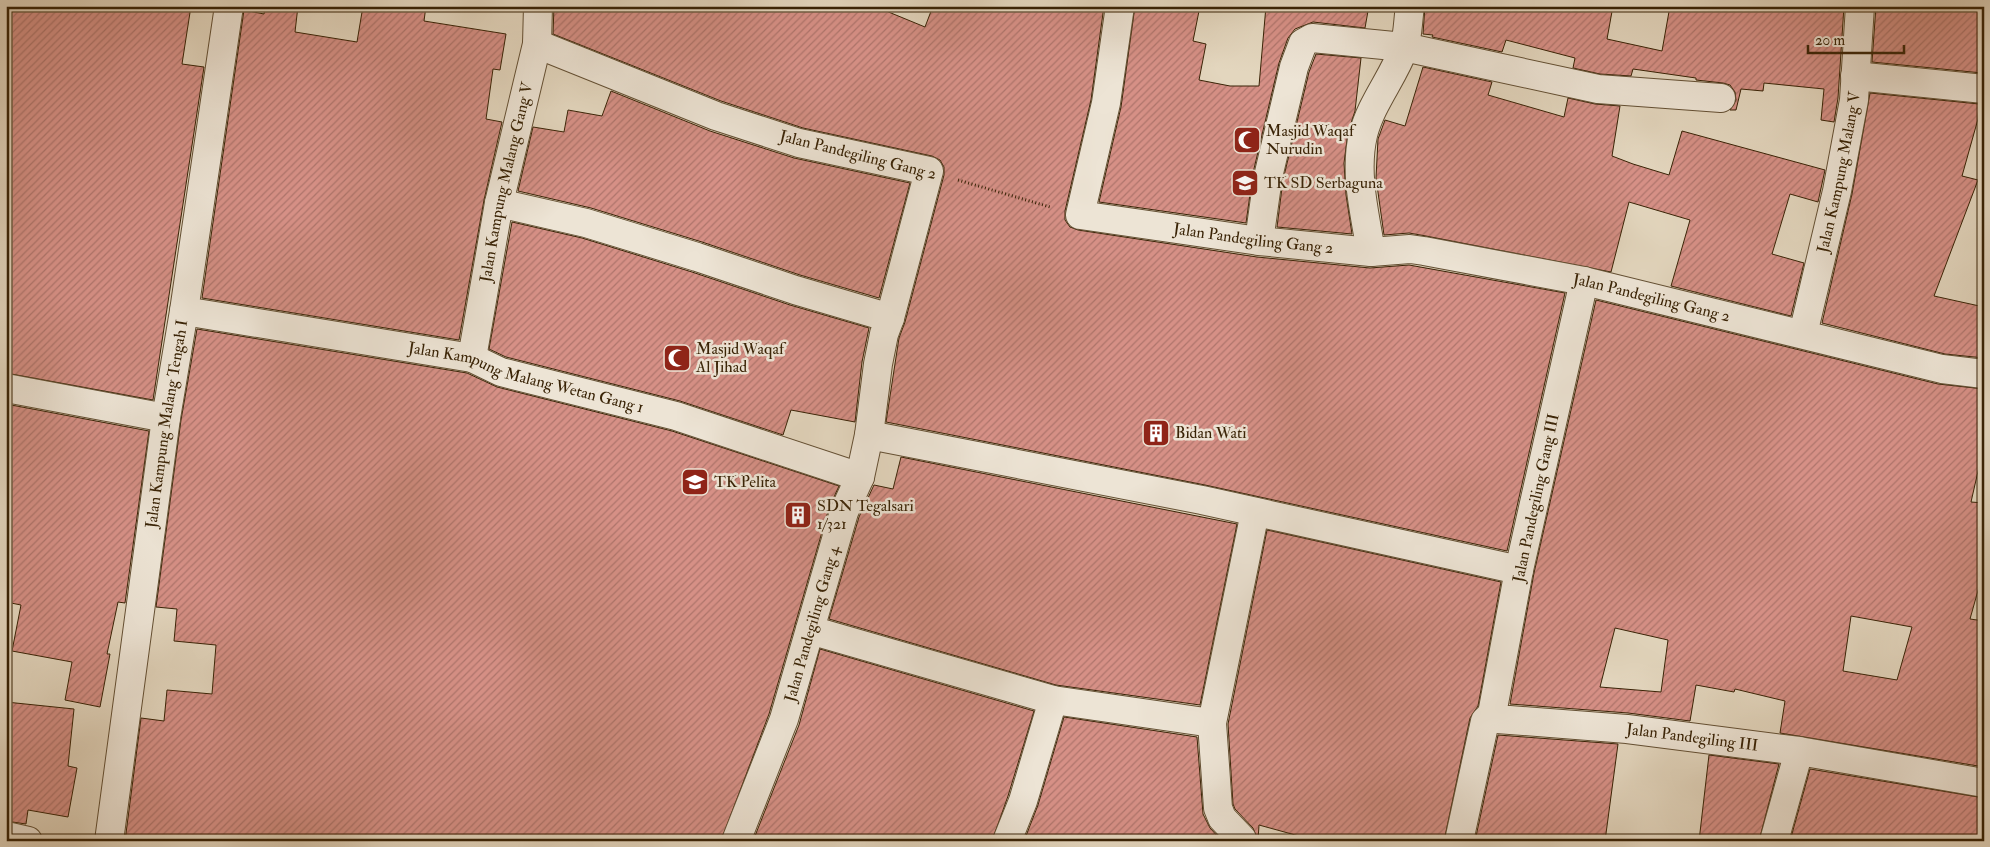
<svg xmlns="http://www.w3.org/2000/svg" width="1990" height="847" viewBox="0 0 1990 847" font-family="'IM FELL Double Pica',serif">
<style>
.building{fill:url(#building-hatch);stroke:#392306;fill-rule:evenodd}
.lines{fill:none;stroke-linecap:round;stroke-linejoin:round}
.minor-casing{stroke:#645034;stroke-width:30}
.path{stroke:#392306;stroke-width:3;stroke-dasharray:1 2.5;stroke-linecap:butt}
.minor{stroke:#ede4d5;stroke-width:28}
.labels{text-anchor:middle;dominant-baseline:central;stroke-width:5;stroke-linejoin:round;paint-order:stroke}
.poi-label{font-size:16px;fill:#392306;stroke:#ede4d5;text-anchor:start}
.street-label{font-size:16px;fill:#392306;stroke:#ede4d5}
</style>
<defs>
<pattern id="building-hatch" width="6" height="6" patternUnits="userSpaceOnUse" patternTransform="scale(1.25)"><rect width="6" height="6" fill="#d69086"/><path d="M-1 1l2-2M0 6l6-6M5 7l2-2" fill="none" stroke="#af756c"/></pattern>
</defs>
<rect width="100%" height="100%" fill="#e3d6be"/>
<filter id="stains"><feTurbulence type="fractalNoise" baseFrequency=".004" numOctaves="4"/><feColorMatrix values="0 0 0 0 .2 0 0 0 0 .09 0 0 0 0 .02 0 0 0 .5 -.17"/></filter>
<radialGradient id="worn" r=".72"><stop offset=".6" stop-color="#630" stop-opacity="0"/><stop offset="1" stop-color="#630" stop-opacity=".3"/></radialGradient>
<!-- building -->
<g class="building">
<polygon points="11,6 191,6 182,64 204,67 153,400 6,373 6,32"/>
<polygon points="265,6 298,6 295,32 357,42 363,6 426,6 424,21 506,34 500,70 493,69 486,119 502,122 484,200 459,340 202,298 244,10 264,14"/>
<polygon points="554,6 874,6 925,27 933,6 1104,6 1091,100 1065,211 1065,220 1070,227 1078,230 1257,257 1370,268 1409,265 1565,293 1507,551 1205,485 886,422 899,338 905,322 944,175 944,167 940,160 932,156 803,128 721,101 553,34"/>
<polygon points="1135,6 1200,6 1193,41 1206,44 1199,80 1230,86 1259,86 1266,6 1368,11 1365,28 1313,22 1295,29 1288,38 1279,63 1253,173 1246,223 1099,202 1121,107"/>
<polygon points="1425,6 1613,6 1607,39 1662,51 1670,6 1844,6 1838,98 1834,122 1821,120 1824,89 1764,83 1763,91 1741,89 1736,110 1730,110 1736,100 1735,92 1730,85 1723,83 1696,80 1696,78 1633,69 1631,76 1600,74 1573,68 1575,58 1506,40 1502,52 1432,37 1433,35 1423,34"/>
<polygon points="1876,6 1984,6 1982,73 1872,62"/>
<polygon points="1316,54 1361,58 1355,111 1348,132 1344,163 1346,195 1352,234 1277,227 1283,180 1309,72"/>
<polygon points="1423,67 1492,82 1488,95 1564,117 1568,98 1595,104 1620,106 1612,156 1633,164 1669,175 1682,131 1825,170 1818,202 1790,194 1772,254 1804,263 1791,316 1671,286 1690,220 1629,202 1611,272 1426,236 1409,233 1384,235 1376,178 1378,139 1385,120 1405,126"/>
<polygon points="611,91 710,131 794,158 910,183 879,298 800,275 702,242 591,208 518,191 533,127 564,132 568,110 602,116"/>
<polygon points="1870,93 1979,104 1978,119 1962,176 1978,180 1934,296 1984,307 1984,358 1945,354 1822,323 1852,194"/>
<polygon points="512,222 582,238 692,272 790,305 869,328 862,362 855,422 791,410 783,435 680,401 506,357 489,349"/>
<path d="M1596,300L1938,384L1984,389V445L1971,502L1984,503V569L1970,619L1984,621V767L1780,733L1785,701L1735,689L1734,692L1696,685L1690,721L1628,713L1510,704L1534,573ZM1851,616L1912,627L1897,680L1843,671ZM1615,628L1668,640L1661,692L1600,687Z"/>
<polygon points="197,329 467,373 497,387 672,431 839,486 829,508 769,714 721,841 125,841 141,718 164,721 167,690 212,694 216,645 174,641 177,609 156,607 181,420"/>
<polygon points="6,404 149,431 125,603 118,602 107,654 110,654 100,707 65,700 72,662 12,651 21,605 6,602"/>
<polygon points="901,457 1237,524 1200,705 1056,685 829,619 859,517 874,485 893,489"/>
<polygon points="1267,530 1501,582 1478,706 1470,718 1444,841 1317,841 1259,825 1258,841 1253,828 1235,809 1233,804 1228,724"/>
<polygon points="820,649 1034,711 1008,796 992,841 753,841 799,725"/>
<polygon points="6,702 74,709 68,766 77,768 68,817 28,810 26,824 6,821"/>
<polygon points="1064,717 1197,737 1203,814 1210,828 1222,841 1024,841 1038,805"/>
<polygon points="1498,735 1618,744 1605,841 1475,841"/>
<polygon points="1709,755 1779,764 1759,841 1699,841"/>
<polygon points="1810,769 1984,798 1984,841 1790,841"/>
</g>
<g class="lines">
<!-- minor casing -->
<g class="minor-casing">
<g id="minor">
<path id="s1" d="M1120,6L1106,103L1080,215L1259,241L1371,252L1410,249L1424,251L1584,281L1942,369L1984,374"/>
<polyline points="537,44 716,116 799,143 929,171 890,318 884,334 878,364 869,435 860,477 844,512 784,719 736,841"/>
<polyline points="1855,76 1984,89"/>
<polyline points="499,203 586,223 697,257 795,290 890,318"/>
<polyline points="1259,241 1268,177 1294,67 1303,43 1312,38 1404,47 1598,89 1721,98"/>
<path d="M1371,252C1365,214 1354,174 1363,135C1371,103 1393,78 1404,48C1408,36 1408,19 1410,6"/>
<path id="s2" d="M1584,281L1519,570L1492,714L1497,719L1627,729L1799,751L1984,783"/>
<path id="s3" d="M184,311L472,358L501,372L676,416L860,477"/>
<path id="s4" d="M1803,334L1837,191L1854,100L1860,6"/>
<path id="s5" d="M472,358L499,203L537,44L538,6"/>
<polyline points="6,388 166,418"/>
<polyline points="869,435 1202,500 1519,570"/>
<polyline points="810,630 1053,700 1212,723"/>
<polyline points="6,836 28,841"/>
<path id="s6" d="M109,841L166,418L184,311L229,6"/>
<polyline points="1007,841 1023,801 1053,700"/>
<polyline points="1242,841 1242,839 1222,818 1218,808 1212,723 1255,512"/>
<polyline points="1459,841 1485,721 1492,714"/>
<polyline points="1774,841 1799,751"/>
</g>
</g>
<!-- path -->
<polyline class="path" points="958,180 1050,207"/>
<!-- minor -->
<use href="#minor" class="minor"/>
</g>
<!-- icons -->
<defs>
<g id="mosque-square" transform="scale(1.4375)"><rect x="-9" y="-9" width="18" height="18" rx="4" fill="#8f2418" stroke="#ede4d5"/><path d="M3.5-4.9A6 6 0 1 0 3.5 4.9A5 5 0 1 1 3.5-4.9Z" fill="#fff"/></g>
<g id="school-square" transform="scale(1.4375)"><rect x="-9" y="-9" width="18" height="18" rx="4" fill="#8f2418" stroke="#ede4d5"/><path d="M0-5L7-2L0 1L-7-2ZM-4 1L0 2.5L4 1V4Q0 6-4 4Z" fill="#fff"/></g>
<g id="building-square" transform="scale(1.4375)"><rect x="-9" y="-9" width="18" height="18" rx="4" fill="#8f2418" stroke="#ede4d5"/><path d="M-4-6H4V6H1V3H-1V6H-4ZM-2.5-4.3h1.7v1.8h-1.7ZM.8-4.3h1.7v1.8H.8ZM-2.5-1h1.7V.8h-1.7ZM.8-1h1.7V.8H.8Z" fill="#fff"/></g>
</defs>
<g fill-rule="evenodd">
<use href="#mosque-square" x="1247" y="140"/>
<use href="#school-square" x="1245" y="183"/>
<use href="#mosque-square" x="677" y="358"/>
<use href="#building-square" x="1156" y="433"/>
<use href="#school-square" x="695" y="482"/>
<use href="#building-square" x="798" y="515"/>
</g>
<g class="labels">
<!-- poi labels -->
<g class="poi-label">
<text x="1266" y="131">Masjid Waqaf<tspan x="1266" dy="18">Nurudin</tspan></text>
<text x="1264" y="183">TK SD Serbaguna</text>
<text x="696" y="349">Masjid Waqaf<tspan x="696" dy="18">Al Jihad</tspan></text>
<text x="1175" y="433">Bidan Wati</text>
<text x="714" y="482">TK Pelita</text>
<text x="817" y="506">SDN Tegalsari<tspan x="817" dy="18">1/321</tspan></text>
</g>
<!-- street labels -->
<g class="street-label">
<text transform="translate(858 155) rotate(14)">Jalan Pandegiling Gang 2</text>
<text stroke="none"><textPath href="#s4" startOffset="166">Jalan Kampung Malang V</textPath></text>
<text stroke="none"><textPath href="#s5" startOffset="179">Jalan Kampung Malang Gang V</textPath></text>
<text stroke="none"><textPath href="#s1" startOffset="388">Jalan Pandegiling Gang 2</textPath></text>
<text stroke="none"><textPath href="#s1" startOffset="792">Jalan Pandegiling Gang 2</textPath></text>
<text stroke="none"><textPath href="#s3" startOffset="349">Jalan Kampung Malang Wetan Gang 1</textPath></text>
<text stroke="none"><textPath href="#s6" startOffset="421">Jalan Kampung Malang Tengah I</textPath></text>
<text transform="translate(1536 498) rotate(-78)">Jalan Pandegiling Gang III</text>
<text transform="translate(812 624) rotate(-74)">Jalan Pandegiling Gang 4</text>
<text stroke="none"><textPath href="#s2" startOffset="646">Jalan Pandegiling III</textPath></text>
</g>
</g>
<!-- margin -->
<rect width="1990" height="847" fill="none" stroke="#e3d6be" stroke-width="25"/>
<rect x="8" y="8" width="1975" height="832" fill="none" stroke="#392306" stroke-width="2.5"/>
<rect x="12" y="12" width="1965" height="822" fill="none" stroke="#392306"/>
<!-- scale -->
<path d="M1808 45v8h96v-8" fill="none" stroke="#392306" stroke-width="2.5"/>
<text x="1815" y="45" font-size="15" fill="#392306" stroke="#ede4d5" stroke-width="4" paint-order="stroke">20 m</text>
<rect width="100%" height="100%" filter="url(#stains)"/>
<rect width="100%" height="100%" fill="url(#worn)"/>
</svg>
